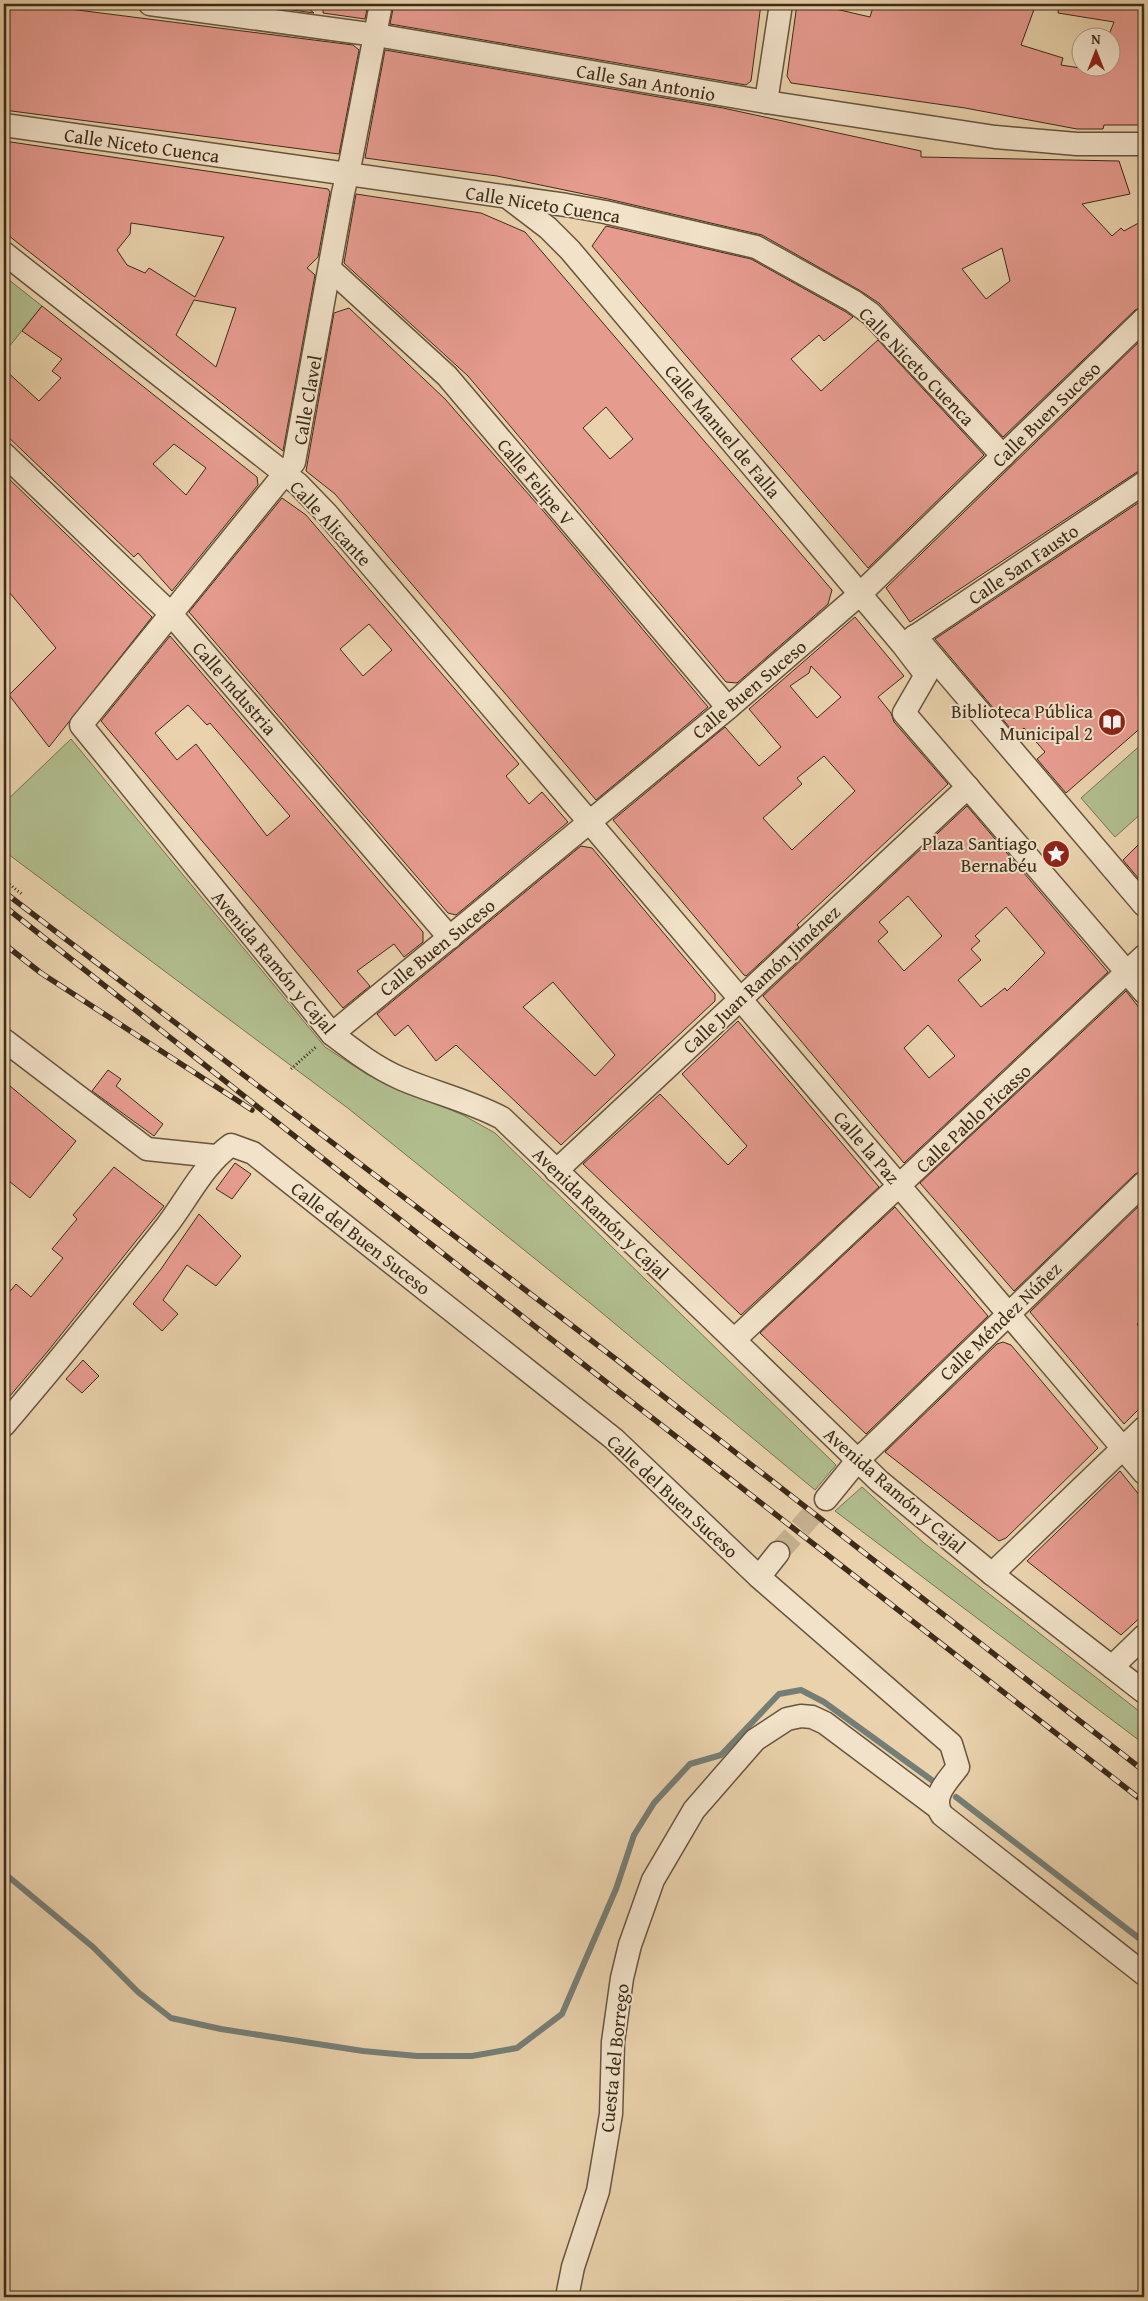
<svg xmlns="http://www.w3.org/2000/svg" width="1148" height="2301" viewBox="0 0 1148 2301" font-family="'Gentium Book Plus',serif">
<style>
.green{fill:#b1bd8d;stroke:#767453}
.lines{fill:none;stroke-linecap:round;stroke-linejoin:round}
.stream{stroke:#757e75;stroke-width:6}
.building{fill:#e69b8f;stroke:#3c2b19;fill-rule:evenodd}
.minor-tunnel{stroke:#c6b18f;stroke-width:22;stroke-dasharray:22 11;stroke-linecap:butt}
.minor-casing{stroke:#67553e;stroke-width:25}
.path{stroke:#3c2b19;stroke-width:3;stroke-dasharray:1 2.5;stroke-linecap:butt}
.minor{stroke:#f1e2c9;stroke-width:22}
.rail-casing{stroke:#3c2b19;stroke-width:5.5}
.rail{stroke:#f1e2c9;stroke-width:4;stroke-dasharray:11;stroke-linecap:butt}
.labels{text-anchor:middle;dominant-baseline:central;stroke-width:4;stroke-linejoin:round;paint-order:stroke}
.street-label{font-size:19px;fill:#3c2b19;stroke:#f1e2c9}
.poi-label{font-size:19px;fill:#3c2b19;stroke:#f1e2c9;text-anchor:end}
</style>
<rect width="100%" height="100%" fill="#e9d2ac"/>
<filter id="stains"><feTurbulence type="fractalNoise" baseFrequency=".004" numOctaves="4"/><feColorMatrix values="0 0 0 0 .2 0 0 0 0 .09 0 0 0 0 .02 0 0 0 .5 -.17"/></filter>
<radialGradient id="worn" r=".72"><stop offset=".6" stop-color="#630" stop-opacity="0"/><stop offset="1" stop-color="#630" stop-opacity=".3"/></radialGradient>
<!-- green -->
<g class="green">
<polygon points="4,276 42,306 8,348 4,345"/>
<polygon points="71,739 325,1047 368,1075 463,1115 495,1133 836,1465 815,1490 590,1303 349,1109 4,851 4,803"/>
<polygon points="1144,742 1144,811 1115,837 1081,798"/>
<polygon points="862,1487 924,1543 1144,1715 1144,1744 835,1511"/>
</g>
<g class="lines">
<!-- stream -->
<g class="stream">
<polyline points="956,1797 1144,1942"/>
<polyline points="4,1873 93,1947 138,1992 171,2018 221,2029 363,2051 417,2056 472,2056 517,2048 562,2014 616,1889 634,1835 654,1803 690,1764 721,1755 779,1694 801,1690 824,1702 933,1781"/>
</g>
</g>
<!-- building -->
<g class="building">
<polygon points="4,4 30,4 353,45 359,50 339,154 4,110"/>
<polygon points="272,4 303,4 314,13 271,7"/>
<polygon points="323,4 368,4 365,19 323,13"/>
<polygon points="394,4 761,4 751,81 746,85 390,24"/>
<polygon points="797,4 828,4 827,7 870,17 874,4 1036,4 1021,45 1063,58 1061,65 1080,68 1110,68 1110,32 1114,22 1058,13 1059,4 1144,4 1144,125 1104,125 1103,129 1077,129 965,108 791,83 787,76"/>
<path d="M385,50L723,108L921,151V157L1119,161L1130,194L1082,204L1112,236L1121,228L1124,231L1144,220V306L1135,310L1003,437L879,303L859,290L762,235L608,199L497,176L365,158ZM1002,248L1010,281L986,299L962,269Z"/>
<path d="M4,141L328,189L330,192L318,257L307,268L315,275L283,451L4,232ZM131,223L224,237L195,297L149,268L145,273L127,265L117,250L130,234ZM194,300L236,308L216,367L176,335Z"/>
<path d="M356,194L481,213L525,232L832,590L828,604L737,683L726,682L468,376L344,263ZM606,407L633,439L610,459L583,428Z"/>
<polygon points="606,226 751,259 846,312 853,317 824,341 819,335 791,359 821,391 878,340 984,455 868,568 592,246"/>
<path d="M42,306L257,477L258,485L172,591L138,553L134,557L4,433V369L39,401L61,378L52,371L62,359L22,331ZM174,444L206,468L186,495L153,464Z"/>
<polygon points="349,308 445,399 545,513 708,707 596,800 335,494 306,471 334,313"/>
<polygon points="1144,337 1144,470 1137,472 910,622 886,588"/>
<polygon points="4,474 152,617 49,747 9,695 56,648 4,586"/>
<path d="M282,498L306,515L519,764L506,776L529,804L542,792L568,822L456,915L448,913L189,612ZM369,624L392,650L363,676L340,649Z"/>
<polygon points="1144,499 1144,725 1066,793 1037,759 1045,752 1024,728 1016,735 935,639"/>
<path d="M855,617L904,676L878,697L891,713L894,722L948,784L797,925L799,927L746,976L744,975L613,820L725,727L759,766L781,747L749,709ZM811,666L841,697L817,718L790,686L809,673ZM824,756L855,791L792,850L763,818L802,784L797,778Z"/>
<path d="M170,636L423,932V942L404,957L394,944L357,971L370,986L343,1008L101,721ZM188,705L207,725L210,723L290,816L267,836L196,744L177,760L155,733Z"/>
<path d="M967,806L1108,972L904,1163L763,996ZM908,896L942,936L904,971L878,941L888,932L879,922ZM1006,907L1045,953L1007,991L1005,988L981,1007L958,980L981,960L971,949L980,941L975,936ZM928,1025L955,1056L929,1078L904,1048Z"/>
<polygon points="1144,839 1144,885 1123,860"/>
<path d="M581,846L592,848L715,994V1001L561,1145L456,1045L436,1061L408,1025L395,1036L377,1014ZM553,982L615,1055L595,1076L523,1007Z"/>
<polygon points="1126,991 1144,1014 1144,1170 1135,1174 1014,1291 920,1183"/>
<polygon points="738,1021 879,1187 741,1315 583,1164 660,1094 728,1165 747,1146 682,1074"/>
<polygon points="108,1070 121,1079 116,1086 163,1124 154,1136 92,1091"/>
<polygon points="4,1081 76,1141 30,1198 4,1177"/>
<polygon points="235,1163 251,1174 232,1199 216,1189"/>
<polygon points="114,1167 164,1206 48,1351 4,1403 4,1299 16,1284 31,1297 63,1258 52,1249 77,1219 73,1215"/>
<polygon points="1144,1201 1144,1318 1137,1324 1144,1333 1144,1404 1124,1424 1030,1312"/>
<polygon points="895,1207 988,1316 866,1434 760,1333"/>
<polygon points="199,1214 241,1256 216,1286 187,1265 163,1300 178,1314 162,1331 133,1304 161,1269"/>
<polygon points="1003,1342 1011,1345 1098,1448 1006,1538 999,1541 885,1452 997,1344"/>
<polygon points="83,1360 99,1376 82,1393 66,1379"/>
<polygon points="1120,1471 1144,1501 1144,1614 1121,1635 1027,1561"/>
</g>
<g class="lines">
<!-- minor-tunnel -->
<polyline class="minor-tunnel" points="778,1553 826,1499"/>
<!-- minor casing -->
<g class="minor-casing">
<g id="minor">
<polyline points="150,4 376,35 766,102 995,137 1077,144 1144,144"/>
<path d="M381,4L351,159L343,193L294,462L81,725L332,1034C354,1051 376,1068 402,1079C435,1093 470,1101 502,1118L734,1340L879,1481L992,1574L1144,1692"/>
<polyline points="766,102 781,4"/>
<polyline points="4,125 566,205 605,212 756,247 853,301 871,314 1003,456"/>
<polyline points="510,199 548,228 570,250 903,645 926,675 904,713 1144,992"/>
<polyline points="4,253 298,484 327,514 1144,1473"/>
<polyline points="330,269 447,376 728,708"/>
<polyline points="4,454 170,613 450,938"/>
<polyline points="915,636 1144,905"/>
<polyline points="904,644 1144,483"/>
<polyline points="332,1034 728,708 860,594 1144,319"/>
<polyline points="4,1040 147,1149 215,1156"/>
<polyline points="556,1171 968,787"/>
<polyline points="734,1340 1144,956"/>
<path d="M4,1425C59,1361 112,1295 165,1228C187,1200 203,1165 231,1145L253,1153L614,1439L759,1577L951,1744L958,1767C947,1782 930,1797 942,1815L1144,1974"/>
<polyline points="826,1499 857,1461 1144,1183"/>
<polyline points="992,1574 1144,1428"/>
<polyline points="759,1577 778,1553"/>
<polyline points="1112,1667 1144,1636"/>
<polyline points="567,2297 573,2267 598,2191 611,2114 613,2042 622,1978 630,1945 653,1880 694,1810 755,1740 787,1719 801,1716 812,1717 825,1723 937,1807"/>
</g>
</g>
<!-- path -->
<g class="path">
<polyline points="4,880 23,895"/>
<polyline points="291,1069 317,1046"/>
</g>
<!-- minor -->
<use href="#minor" class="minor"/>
<!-- rail casing -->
<g class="rail-casing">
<g id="rail">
<polyline points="4,892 617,1360 1144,1771"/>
<polyline points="4,906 537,1328 1144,1802"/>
<polyline points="4,944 41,973 252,1110"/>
</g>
</g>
<!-- rail -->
<use href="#rail" class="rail"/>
</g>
<!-- icons -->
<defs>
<g id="library-disc" transform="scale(1.4375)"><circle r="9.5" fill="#8f2418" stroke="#f1e2c9"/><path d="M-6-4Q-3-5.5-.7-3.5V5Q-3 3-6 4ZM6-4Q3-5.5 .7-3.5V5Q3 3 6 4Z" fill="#fff"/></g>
<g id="sight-disc" transform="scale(1.4375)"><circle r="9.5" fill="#8f2418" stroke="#f1e2c9"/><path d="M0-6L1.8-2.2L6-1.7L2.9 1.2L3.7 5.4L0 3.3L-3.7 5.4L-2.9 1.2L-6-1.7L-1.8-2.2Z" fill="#fff"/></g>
</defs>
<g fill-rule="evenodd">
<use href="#library-disc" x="1112" y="722"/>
<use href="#sight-disc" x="1056" y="854"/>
</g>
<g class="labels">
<!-- street labels -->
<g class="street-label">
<text transform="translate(646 82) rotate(10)">Calle San Antonio</text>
<text transform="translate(142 145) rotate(8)">Calle Niceto Cuenca</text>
<text transform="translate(543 204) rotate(9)">Calle Niceto Cuenca</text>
<text transform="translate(917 366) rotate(46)">Calle Niceto Cuenca</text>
<text transform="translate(307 400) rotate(-80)">Calle Clavel</text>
<text transform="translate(1046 414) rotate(-44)">Calle Buen Suceso</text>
<text transform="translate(723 431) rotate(50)">Calle Manuel de Falla</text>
<text transform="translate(536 482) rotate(50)">Calle Felipe V</text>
<text transform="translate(331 523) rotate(47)">Calle Alicante</text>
<text transform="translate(1023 564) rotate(-34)">Calle San Fausto</text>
<text transform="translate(235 688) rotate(49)">Calle Industria</text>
<text transform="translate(749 689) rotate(-40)">Calle Buen Suceso</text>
<text transform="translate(437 947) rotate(-39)">Calle Buen Suceso</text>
<text transform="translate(274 962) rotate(50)">Avenida Ramón y Cajal</text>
<text transform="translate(761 979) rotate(-43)">Calle Juan Ramón Jiménez</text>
<text transform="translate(973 1118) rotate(-43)">Calle Pablo Picasso</text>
<text transform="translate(867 1147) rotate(49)">Calle la Paz</text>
<text transform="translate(601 1213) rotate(44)">Avenida Ramón y Cajal</text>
<text transform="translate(361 1238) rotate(38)">Calle del Buen Suceso</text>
<text transform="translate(1000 1321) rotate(-44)">Calle Méndez Núñez</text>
<text transform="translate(895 1490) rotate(41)">Avenida Ramón y Cajal</text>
<text transform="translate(673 1496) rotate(43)">Calle del Buen Suceso</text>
<text transform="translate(614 2058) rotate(-84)">Cuesta del Borrego</text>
</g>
<!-- poi labels -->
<g class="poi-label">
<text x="1093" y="711">Biblioteca Pública<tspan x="1093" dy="22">Municipal 2</tspan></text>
<text x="1037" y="843">Plaza Santiago<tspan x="1037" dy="22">Bernabéu</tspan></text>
</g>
</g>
<!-- margin -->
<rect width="1148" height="2301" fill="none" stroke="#e9d2ac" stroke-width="20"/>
<rect x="5" y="5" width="1138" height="2291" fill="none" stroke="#3c2b19" stroke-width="2.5"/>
<rect x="10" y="10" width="1128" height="2281" fill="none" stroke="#3c2b19"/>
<!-- north arrow -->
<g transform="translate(1096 52)"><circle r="24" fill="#f1e2c9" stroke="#a99983"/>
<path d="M0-4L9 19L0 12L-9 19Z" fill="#8f2418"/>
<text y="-8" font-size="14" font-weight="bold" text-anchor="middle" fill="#3c2b19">N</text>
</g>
<rect width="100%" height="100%" filter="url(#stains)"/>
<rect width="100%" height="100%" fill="url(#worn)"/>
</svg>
